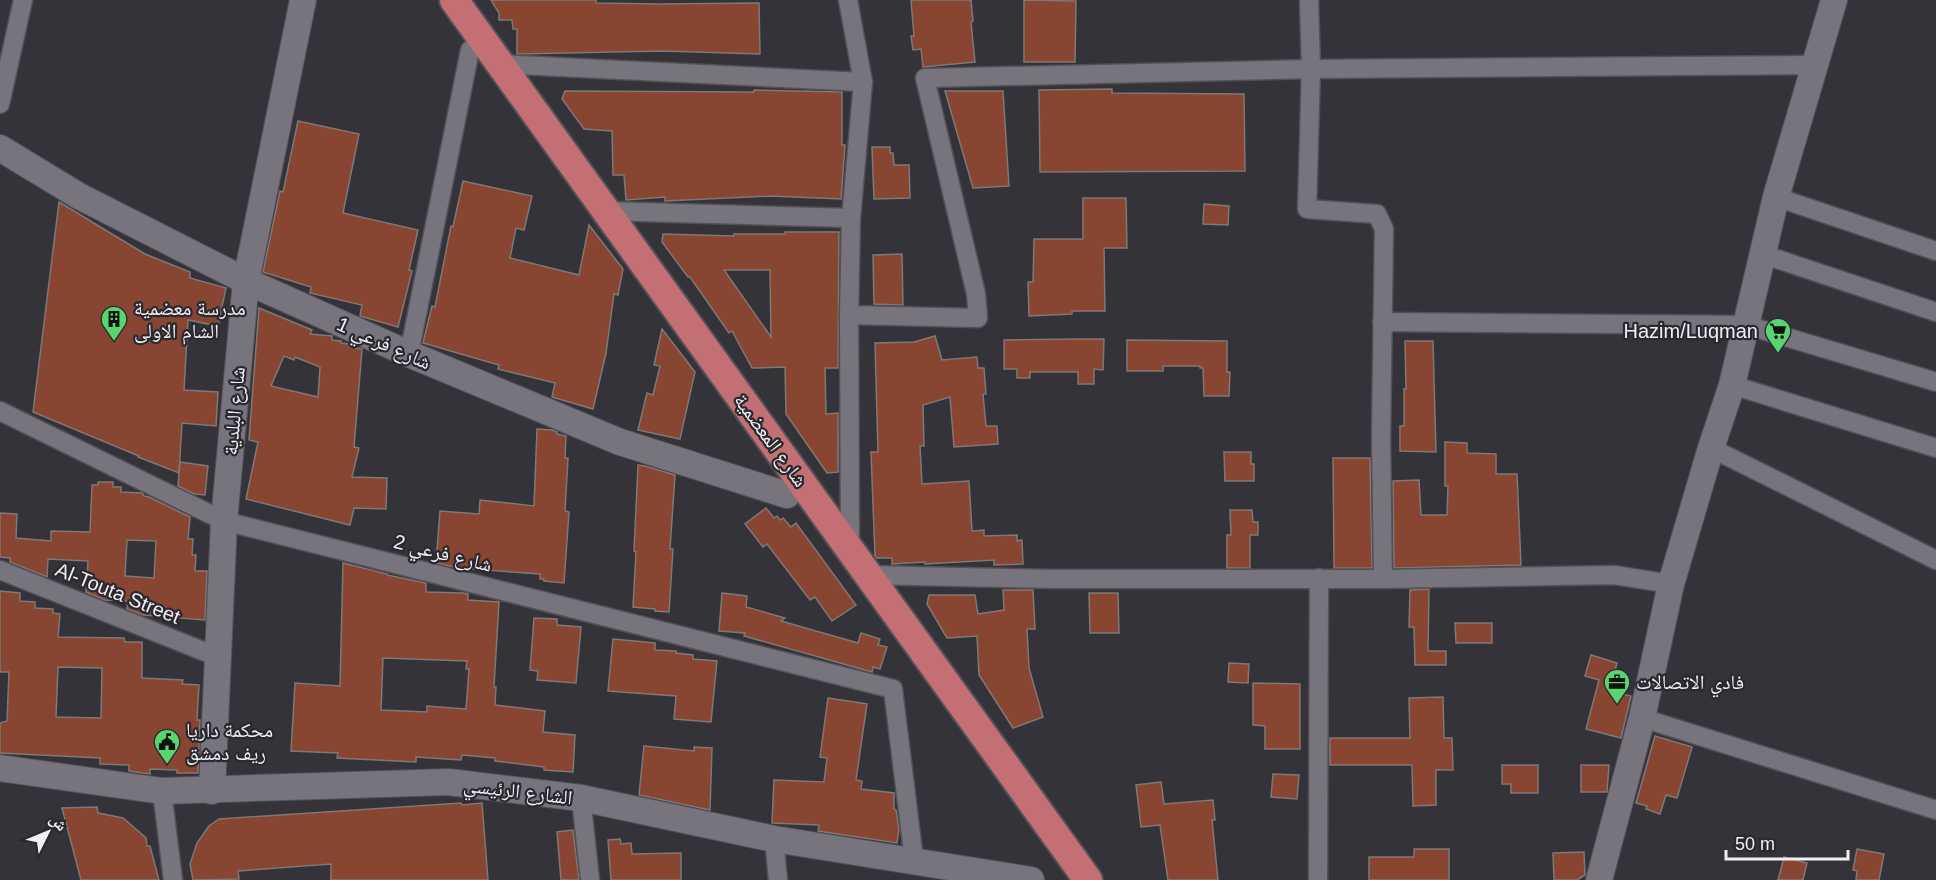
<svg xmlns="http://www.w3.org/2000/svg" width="1936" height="880" viewBox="0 0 1936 880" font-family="Helvetica,'Noto Naskh Arabic',sans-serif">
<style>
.building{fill:#884532;stroke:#817774;stroke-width:1.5;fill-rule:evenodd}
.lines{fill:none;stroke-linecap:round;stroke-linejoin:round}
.street-casing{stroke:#535158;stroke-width:21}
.secondary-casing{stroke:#535158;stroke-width:28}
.primary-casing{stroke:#535158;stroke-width:32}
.street{stroke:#77747d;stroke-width:18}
.secondary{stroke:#77747d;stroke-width:26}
.primary{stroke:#c36f73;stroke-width:28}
.labels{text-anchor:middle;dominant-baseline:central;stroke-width:4.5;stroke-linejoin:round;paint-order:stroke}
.poi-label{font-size:20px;fill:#f1eff4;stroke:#2b2930;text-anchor:start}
.street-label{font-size:20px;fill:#f1eff4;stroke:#2b2930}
</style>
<rect width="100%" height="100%" fill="#35333a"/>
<!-- building -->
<g class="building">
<polygon points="491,0 596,0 596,3 659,4 759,3 760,54 662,51 517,54 517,29 513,29 512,20 499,20 499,13"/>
<polygon points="911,0 971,0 973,21 971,22 975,62 923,67 921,49 913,50 911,36 914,36"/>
<polygon points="1024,0 1076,1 1075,62 1024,62"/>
<polygon points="1112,89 1112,93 1244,94 1245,171 1040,172 1039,90"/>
<polygon points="754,90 842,92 842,145 845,145 841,199 770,196 665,201 665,197 626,200 624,175 613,175 612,131 584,129 562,99 565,91 754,92"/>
<polygon points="945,91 1003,91 1009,186 973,188"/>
<polygon points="298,121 359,134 343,213 418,230 409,270 412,271 398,327 360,316 362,305 310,293 311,287 263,272 280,191 283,192"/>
<polygon points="872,147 890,147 890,153 893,153 894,165 909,165 910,198 874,199"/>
<polygon points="463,181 532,196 524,230 516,228 510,258 579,275 589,225 623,269 618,295 614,294 606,353 593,409 552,397 555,383 498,369 499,365 423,343 432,306 435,307 451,226 453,227"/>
<polygon points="1083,198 1126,198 1127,248 1104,248 1105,311 1072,311 1072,314 1029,316 1028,282 1033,282 1034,239 1083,239"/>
<polygon points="59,202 145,254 190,272 190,278 226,288 218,326 188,320 184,390 218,392 216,426 182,423 179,473 138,457 139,456 33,412"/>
<polygon points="1204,204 1229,206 1228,225 1203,224"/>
<path d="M785,232H839L838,368H825L826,414L838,413V472L827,473L786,414L785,367L752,368L732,331L729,333L690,277H688L662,242L663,234L734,236V234H785ZM724,270H770L771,337Z"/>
<polygon points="902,254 903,305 874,304 873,255"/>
<path d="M259,308L312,330L310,334L332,336V340L341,341V343L349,344V347L362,349L354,447L359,448L352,477L387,478L386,509L354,508L350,525L246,499L258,442L249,440ZM284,356L294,360L295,357L320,367L318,397L271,386Z"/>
<polygon points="662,329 695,372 680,439 638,430 647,393 653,395 660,366 654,365"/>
<polygon points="935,336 942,360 977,357 978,368 984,368 986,394 983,394 986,426 997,426 998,444 954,447 950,397 923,405 924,446 920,446 922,484 969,481 972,531 984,530 984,536 1017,535 1017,541 1022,540 1023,564 994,565 994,560 925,564 925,562 892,564 892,558 877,558 875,556 871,452 878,452 875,343 914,342"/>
<polygon points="1079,339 1104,339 1103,370 1094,369 1094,384 1078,384 1078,372 1030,372 1030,378 1017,378 1017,369 1004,369 1004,340"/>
<polygon points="1127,340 1227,341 1227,372 1230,372 1229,396 1204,396 1203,368 1200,368 1200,366 1163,366 1163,371 1127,371"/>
<polygon points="1405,341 1433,341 1436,452 1400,451 1400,426 1404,426 1404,389 1406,389"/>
<polygon points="537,429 552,430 557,432 557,434 566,436 565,458 568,458 565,511 569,512 564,583 544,581 544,579 540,579 540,574 459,568 436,563 440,511 479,514 480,500 534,506"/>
<polygon points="1445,442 1467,443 1467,453 1496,454 1496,474 1517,474 1521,565 1394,568 1393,481 1419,480 1421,515 1447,515 1448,486 1445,486"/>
<polygon points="1224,452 1251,452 1251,464 1254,464 1254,481 1225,481"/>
<polygon points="1333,458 1370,458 1372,568 1334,568"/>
<polygon points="180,462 208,466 205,495 194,494 178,486"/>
<polygon points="638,465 645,466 675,475 670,549 673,549 669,612 655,611 655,609 633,607 636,552 634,551"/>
<path d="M98,482H113V487H121V492L142,493L144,496L149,497L190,517L188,539H193L192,555H196L195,571H207L205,620L143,615L127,609L128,601L105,600L86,592L88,561L48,559L47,577L10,562V558L0,557V513L17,514L16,538L51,541V531L90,532L92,485H98ZM127,540L156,541L154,578L125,576Z"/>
<polygon points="766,508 774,518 777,516 780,520 783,518 791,527 796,523 856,605 832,621 815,597 810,600 767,544 763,547 745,524"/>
<polygon points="1230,510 1252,510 1253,522 1258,522 1258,535 1250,535 1250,568 1227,568 1227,535 1231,535"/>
<path d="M343,563L387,574V575L426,583V592L463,593L468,594V600L499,602L494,687H496L495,705L545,711L543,732L575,735L573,772L544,770V767L495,761V758L462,755L461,760L416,757V762L337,758L338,753L291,751L295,683L340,686ZM383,658L467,661L466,669H469L466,709L427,706V712L381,710Z"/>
<polygon points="1429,589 1428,651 1446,651 1446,665 1415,665 1414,627 1409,627 1410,590"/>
<polygon points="1003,590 1033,590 1035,629 1027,629 1029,668 1043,717 1013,728 979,675 977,636 947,638 927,604 929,595 975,595 978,614 1004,610"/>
<path d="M0,591L20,593V601L35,602V608L53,609V613L60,614L58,637L124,638L125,642H142V678L183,680L182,684L199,685L197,720H200L198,773H177V770L150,769V774L129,771V765L100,764V758L0,753V723L7,721L9,672H0ZM58,667L102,668L101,718L56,717Z"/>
<polygon points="722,593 747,596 746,607 785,618 781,621 858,643 861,633 880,639 878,645 887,647 880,669 873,667 872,672 744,636 745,633 719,631"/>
<polygon points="1089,593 1118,593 1119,633 1090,633"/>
<polygon points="534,618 557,619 557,625 581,627 576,683 537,680 538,671 530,670"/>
<polygon points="1455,623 1492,623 1492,643 1456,643"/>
<polygon points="613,639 655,643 655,650 676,651 676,653 693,655 693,659 717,661 711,722 674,719 676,696 608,691"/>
<polygon points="1591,655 1617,663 1610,691 1631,696 1621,738 1586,729 1599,680 1585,676"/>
<polygon points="1229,663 1249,664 1248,683 1228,682"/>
<polygon points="1253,683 1300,684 1300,749 1265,749 1265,726 1253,725"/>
<polygon points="1443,697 1444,738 1452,738 1453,770 1436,770 1436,805 1413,806 1412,765 1330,765 1330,738 1410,738 1409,698"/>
<polygon points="828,698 867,704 856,780 862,781 861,789 894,793 894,809 896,810 899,829 897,843 818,831 819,825 772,823 774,780 824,782 827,758 820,757"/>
<polygon points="1655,736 1692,747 1677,798 1666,795 1660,814 1646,809 1647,806 1636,803"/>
<polygon points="644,746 694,751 694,747 712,748 710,810 639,795"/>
<polygon points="1502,765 1538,765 1538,793 1511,793 1511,784 1502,784"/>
<polygon points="1581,765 1609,765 1607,792 1581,792"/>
<polygon points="1273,774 1299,775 1297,799 1271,797"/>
<polygon points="1161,782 1164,804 1213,800 1215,820 1212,820 1218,880 1168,880 1160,825 1141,827 1136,785"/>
<polygon points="461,803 462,805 482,803 488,880 331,880 331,864 238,871 239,879 193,880 190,864 197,843 209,826 219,819"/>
<polygon points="97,807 98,813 123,818 146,838 147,846 150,846 159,880 81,880 62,808"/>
<polygon points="573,830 579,880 561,880 557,832"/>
<polygon points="620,839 621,844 631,843 632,854 681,853 681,880 611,880 608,840"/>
<polygon points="1414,849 1449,849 1449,880 1369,880 1369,857 1414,857"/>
<polygon points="1857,849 1884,854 1879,880 1856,880 1857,871 1853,870"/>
<polygon points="1584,852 1585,875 1577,880 1554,880 1553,853"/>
<polygon points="1784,857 1807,863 1803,880 1778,880"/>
</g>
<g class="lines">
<!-- street casing -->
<g class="street-casing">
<g id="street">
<polyline points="848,0 863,82 851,218 849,315 850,549"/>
<polyline points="1309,0 1311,69 1307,209 1377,214 1384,229 1381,439 1383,579"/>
<polyline points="500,64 863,82"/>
<polyline points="0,104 23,0"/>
<polyline points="1776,197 1936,251"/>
<polyline points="605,211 851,218"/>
<polyline points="1762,254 1936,312"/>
<polyline points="849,315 978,318 976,294 925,78 1311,69 1814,65"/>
<polyline points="1382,322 1746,325 1936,382"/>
<polyline points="409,354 470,50"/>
<polyline points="1732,385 1936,448"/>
<polyline points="0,411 224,521 893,689 914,860"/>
<polyline points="1711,448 1936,560"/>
<polyline points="0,570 218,657"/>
<polyline points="868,575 1055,579 1383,579 1614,575 1671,584"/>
<polyline points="1642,718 1936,810"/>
<polyline points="162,791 173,880"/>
<polyline points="581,798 590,880"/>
<polyline points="774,839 778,880"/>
<polyline points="1318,880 1319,578"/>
</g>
</g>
<!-- secondary casing -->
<g class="secondary-casing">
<g id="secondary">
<polyline points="0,148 79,196 246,281 409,354 620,442 787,495"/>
<polyline points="0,768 162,791 448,782 581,798 774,839 1031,880"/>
<polyline points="212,791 224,521 246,281 303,0"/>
<polyline points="1599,880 1642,718 1671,584 1711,448 1732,385 1776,197 1834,0"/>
</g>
</g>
<!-- primary casing -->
<g class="primary-casing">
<polyline id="primary" points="454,0 1088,880"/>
</g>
<!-- street -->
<use href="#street" class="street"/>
<!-- secondary -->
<use href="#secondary" class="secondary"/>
<!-- primary -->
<use href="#primary" class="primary"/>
</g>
<!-- icons -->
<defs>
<g id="building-pin" transform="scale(1.35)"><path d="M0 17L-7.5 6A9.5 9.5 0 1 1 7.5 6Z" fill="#59d56f" stroke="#2b2930"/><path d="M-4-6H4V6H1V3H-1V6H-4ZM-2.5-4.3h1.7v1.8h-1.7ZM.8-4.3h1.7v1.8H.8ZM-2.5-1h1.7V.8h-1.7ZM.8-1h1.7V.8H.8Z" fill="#111"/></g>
<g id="supermarket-pin" transform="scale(1.35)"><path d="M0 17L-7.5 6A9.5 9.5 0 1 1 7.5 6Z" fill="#59d56f" stroke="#2b2930"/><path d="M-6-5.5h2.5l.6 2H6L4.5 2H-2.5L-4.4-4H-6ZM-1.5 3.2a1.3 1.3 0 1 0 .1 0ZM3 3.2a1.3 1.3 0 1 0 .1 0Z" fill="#111"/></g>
<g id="office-pin" transform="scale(1.35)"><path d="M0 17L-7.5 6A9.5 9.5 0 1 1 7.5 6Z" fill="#59d56f" stroke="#2b2930"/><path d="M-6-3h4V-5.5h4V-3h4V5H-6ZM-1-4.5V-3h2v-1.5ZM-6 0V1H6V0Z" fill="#111"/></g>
<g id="civic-pin" transform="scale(1.35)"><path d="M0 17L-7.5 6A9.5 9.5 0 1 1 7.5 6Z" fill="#59d56f" stroke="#2b2930"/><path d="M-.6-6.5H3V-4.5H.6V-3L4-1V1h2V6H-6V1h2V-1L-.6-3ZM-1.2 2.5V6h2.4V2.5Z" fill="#111"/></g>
</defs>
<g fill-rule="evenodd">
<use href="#building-pin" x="114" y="319"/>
<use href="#supermarket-pin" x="1778" y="331"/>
<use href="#office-pin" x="1617" y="682"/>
<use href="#civic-pin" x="167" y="742"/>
</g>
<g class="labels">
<!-- poi labels -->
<g class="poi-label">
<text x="134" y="308">مدرسة معضمية<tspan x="134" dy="23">الشام الاولى</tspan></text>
<text x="1758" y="331" text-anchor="end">Hazim/Luqman</text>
<text x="1636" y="682">فادي الاتصالات</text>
<text x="186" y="730">محكمة داريا<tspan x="186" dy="23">ريف دمشق</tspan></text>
</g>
<!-- street labels -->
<g class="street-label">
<text transform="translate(384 343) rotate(24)">شارع فرعي 1</text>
<text transform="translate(234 411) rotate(-85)">شارع البلدية</text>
<text transform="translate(771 440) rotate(54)">شارع المعضمية</text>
<text transform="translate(443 553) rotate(14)">شارع فرعي 2</text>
<text transform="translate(118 593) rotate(22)">Al-Touta Street</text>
<text transform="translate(518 791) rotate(7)">الشارع الرئيسي</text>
</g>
</g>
<!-- north arrow -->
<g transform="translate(48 832) rotate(47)" stroke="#2b2930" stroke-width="4.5" paint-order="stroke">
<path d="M0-4.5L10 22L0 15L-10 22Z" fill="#f1eff4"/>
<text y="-9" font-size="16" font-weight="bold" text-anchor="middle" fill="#f1eff4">ش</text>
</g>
<!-- scale -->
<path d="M1726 850v9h122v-9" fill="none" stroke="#f1eff4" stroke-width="3"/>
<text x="1735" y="850" font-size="18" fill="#f1eff4" stroke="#2b2930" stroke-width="4.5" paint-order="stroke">50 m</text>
</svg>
